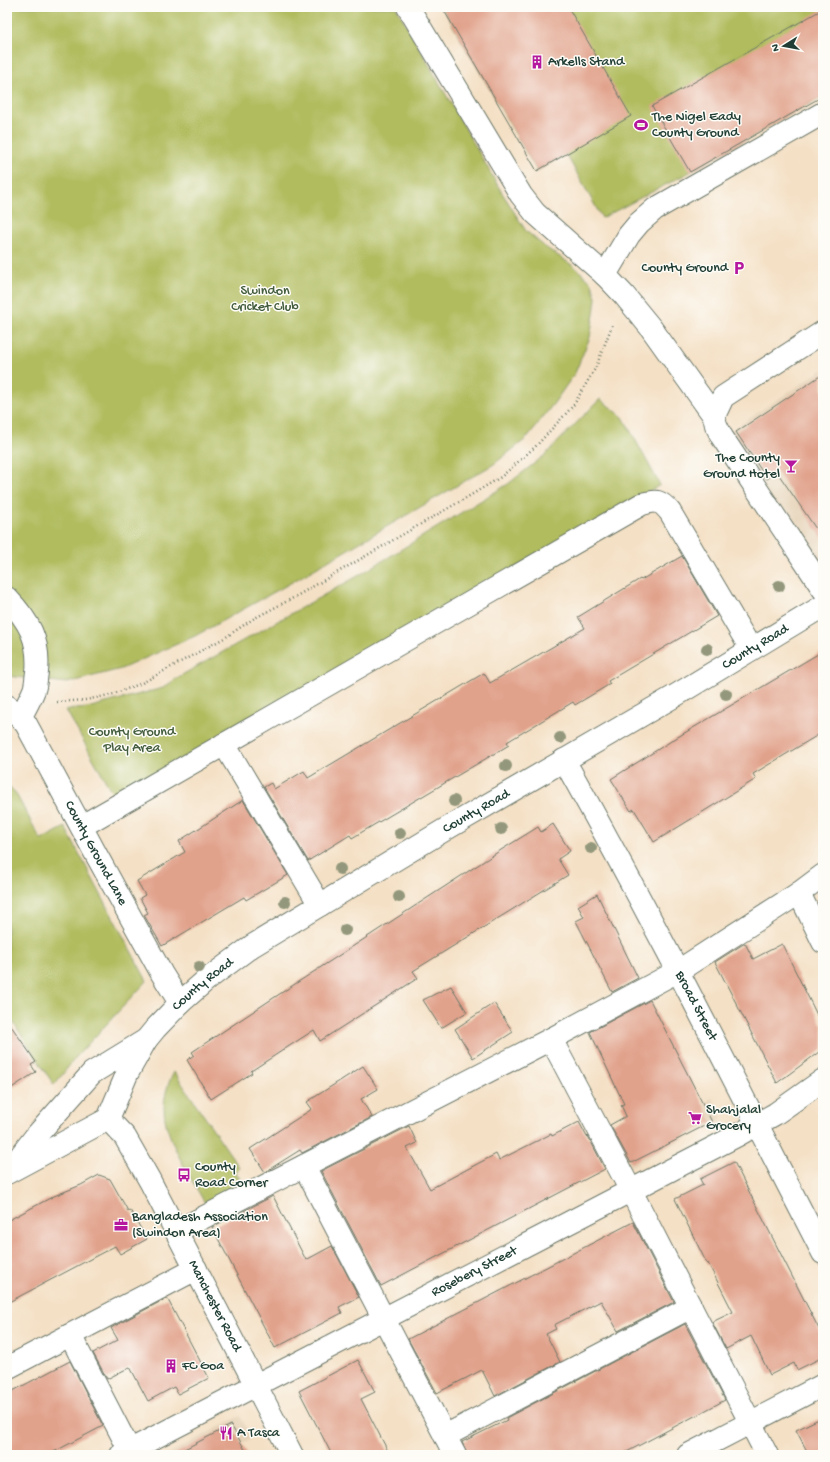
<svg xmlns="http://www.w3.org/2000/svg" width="830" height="1462" viewBox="0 0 830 1462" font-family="'Gochi Hand',sans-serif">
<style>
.built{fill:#e5d1b6}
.green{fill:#b0bc5d;stroke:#687c48}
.building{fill:#e1a28b}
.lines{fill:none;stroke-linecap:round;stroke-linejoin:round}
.minor-casing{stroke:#6a7667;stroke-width:24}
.major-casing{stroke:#6a7667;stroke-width:24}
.path{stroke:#6a7667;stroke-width:2.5;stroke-dasharray:1 3;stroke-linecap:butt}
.minor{stroke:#fff;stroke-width:22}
.major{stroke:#fff;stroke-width:22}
.tree{fill:#93987b}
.labels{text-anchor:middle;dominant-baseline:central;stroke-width:3;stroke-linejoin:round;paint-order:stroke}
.poi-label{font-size:14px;fill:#1f3d34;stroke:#fdfcf7;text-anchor:start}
.park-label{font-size:14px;fill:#435d3e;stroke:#fdfcf7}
.street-label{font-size:14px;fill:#1f3d34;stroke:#fdfcf7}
</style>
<rect width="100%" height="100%" fill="#fdfcf7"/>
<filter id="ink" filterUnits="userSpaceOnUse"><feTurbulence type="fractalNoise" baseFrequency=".025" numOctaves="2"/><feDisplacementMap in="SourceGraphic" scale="8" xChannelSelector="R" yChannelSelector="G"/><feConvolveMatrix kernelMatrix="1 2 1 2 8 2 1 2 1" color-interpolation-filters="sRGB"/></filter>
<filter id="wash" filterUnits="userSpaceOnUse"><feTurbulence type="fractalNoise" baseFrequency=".012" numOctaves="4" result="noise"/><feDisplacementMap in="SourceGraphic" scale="16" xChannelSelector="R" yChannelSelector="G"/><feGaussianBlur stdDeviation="0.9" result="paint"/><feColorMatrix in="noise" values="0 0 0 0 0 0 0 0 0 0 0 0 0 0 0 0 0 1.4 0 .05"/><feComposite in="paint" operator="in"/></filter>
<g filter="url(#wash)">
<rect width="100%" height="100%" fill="#f4e0c5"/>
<!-- built -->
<g class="built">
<polygon points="823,369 823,581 726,434"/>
<polygon points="712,1098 722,1119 626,1169 618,1153 672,1125 670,1120"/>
<polygon points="240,1416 252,1438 219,1455 166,1455"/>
</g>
<!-- green -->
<g class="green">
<polygon points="7,7 396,7 501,191 526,231 545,247 575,267 592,283 596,298 594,314 590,337 575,373 554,403 526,439 494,464 287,585 195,636 121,669 67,683 7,676"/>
<polygon points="442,7 823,7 823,96 690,172 602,218 566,154 537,171"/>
<polygon points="600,399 623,417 660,485 115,798 66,710 87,708 163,688 180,676 356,577 508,484 545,455"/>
<polygon points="7,786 15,792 41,840 65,827 147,981 77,1056 54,1085 7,1013"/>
<path d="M174,1072L239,1167L236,1173L246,1189L208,1208C194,1184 170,1146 165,1119C162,1103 166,1086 174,1072Z"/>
</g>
<g id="blocks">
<!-- building -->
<g class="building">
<polygon points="442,7 568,7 631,116 537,171"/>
<polygon points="823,9 823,96 690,172 652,106"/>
<polygon points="823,374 823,539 777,472 767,479 736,432"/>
<polygon points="682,556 717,616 608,681 610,684 575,705 573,702 507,742 509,745 367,829 352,838 350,835 308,861 264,787 271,783 274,789 304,771 308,778 484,673 490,683 585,628 578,617 640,579 641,580"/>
<polygon points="823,651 823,732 753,774 756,779 654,842 634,809 631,811 611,779 676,738"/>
<polygon points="243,800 288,875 246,900 244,897 162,946 144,915 148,913 140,898 145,895 137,881 185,852 179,841"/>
<polygon points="553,824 570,851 558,859 568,875 413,971 418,978 320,1041 314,1030 251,1071 252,1073 211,1099 187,1060 194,1055 192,1052 275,997 501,850 538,827 541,832"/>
<polygon points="597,894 638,978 612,992 576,921 584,917 578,906"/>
<polygon points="745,943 753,959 782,944 823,1027 823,1049 777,1083 715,962"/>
<polygon points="451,986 467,1012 441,1028 423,1000"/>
<polygon points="650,1000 712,1122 631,1163 610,1125 626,1116 621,1105 624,1104 590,1032"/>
<polygon points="494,1003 513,1032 473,1058 455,1029"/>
<polygon points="7,1020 36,1062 31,1065 36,1072 7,1091"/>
<polygon points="363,1066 378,1089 361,1099 372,1117 302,1153 300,1150 265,1172 250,1149 312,1109 307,1102"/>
<polygon points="579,1122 587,1137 588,1136 605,1169 381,1286 321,1171 409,1126 417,1143 407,1148 430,1189 496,1154 499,1160 551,1134 552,1136"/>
<polygon points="734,1162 823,1337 823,1357 797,1370 794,1363 770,1375 751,1336 726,1349 712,1322 733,1312 708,1263 707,1264 675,1199 703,1185 700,1179"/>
<polygon points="99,1175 110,1179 128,1211 130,1210 147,1239 120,1254 115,1246 7,1303 7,1221 54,1196 81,1185"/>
<polygon points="273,1196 306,1260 332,1246 359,1297 339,1307 342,1313 275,1348 212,1227"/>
<polygon points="633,1222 674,1302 618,1331 601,1301 554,1325 556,1329 546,1334 560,1362 495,1396 482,1370 437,1393 408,1339"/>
<polygon points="167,1298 209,1378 178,1394 174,1387 148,1401 130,1367 107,1379 93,1353 118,1340 111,1328"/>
<polygon points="685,1324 725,1400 621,1455 467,1455 462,1442 507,1420 506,1418"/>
<polygon points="358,1360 375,1392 361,1399 390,1455 332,1455 299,1391"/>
<polygon points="70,1361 103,1426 48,1455 7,1455 7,1394"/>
<polygon points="823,1417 823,1455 809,1455 796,1430"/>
<polygon points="231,1425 248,1455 173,1455"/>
</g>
</g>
</g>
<g filter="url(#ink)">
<use href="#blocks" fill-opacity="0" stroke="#6a7667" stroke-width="1"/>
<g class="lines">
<!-- minor casing -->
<g class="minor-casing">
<g id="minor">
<polyline points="408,7 521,195 535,213 605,275 624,295 651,328 714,416"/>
<polyline points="605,275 629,235 639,223 655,209 823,113"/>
<polyline points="823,332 723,397 714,416 716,425 722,437 823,589"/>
<path d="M7,598C29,621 40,640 37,672C36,678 36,685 34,690C30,700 25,709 20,718"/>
<path id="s1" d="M7,706L14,711L26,724L98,858L162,974L180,1003"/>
<polyline points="224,744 320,905"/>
<path id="s2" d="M564,760C655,922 738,1088 823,1253"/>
<path d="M82,826L642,504C657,500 660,500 670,512L751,649"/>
<polyline points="799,893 823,942"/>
<polyline points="551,1039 630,1189 767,1455"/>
<path id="s3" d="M108,1119L125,1137L150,1181L292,1455"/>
<polyline points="304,1166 455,1455"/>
<polyline points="177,1231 551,1039 678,971 799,893 823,875"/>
<polyline points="70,1335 132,1455"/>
<polyline points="7,1368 196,1269"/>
<polyline points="445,1436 691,1307"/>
<path id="s4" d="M121,1455L738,1135L775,1114L823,1080"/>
<polyline points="688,1455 823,1385"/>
</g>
</g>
<!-- major casing -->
<g class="major-casing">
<g id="major">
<polyline points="12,1167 35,1137 92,1073 146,1040"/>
<path id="s5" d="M7,1173L108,1119L127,1074L146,1040L155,1029L180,1003L205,981L252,946L446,829L673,697L823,606"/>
</g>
</g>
<!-- path -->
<polyline class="path" points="57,702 86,700 114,694 142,683 226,637 253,619 293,598 466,498 501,477 536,446 573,406 596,367 613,323"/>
<!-- minor -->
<use href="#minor" class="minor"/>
<!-- major -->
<use href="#major" class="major"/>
</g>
<!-- trees -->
<g class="tree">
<circle cx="779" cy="586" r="6"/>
<circle cx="707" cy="649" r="6"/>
<circle cx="726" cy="694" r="6"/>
<circle cx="560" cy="738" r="6"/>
<circle cx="506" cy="766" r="6"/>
<circle cx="454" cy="801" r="6"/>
<circle cx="501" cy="829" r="6"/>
<circle cx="400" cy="833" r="6"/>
<circle cx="591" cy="848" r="6"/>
<circle cx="340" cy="869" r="6"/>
<circle cx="399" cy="897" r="6"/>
<circle cx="285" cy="902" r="6"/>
<circle cx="345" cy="930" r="6"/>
<circle cx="199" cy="967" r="6"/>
</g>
</g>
<!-- icons -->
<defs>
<g id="building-bare" transform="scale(1.08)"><path d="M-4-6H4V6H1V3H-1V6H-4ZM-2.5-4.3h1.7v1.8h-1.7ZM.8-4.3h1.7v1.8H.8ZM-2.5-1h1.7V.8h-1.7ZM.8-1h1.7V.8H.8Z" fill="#b5179e" stroke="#fdfcf7" stroke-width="2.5" paint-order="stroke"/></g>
<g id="stadium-bare" transform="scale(1.08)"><path d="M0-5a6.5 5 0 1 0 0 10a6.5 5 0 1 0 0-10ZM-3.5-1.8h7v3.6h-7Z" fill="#b5179e" stroke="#fdfcf7" stroke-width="2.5" paint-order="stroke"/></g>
<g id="parking-bare" transform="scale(1.08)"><path d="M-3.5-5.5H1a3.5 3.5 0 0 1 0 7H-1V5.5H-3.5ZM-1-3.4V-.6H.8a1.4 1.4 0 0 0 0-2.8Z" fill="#b5179e" stroke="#fdfcf7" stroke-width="2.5" paint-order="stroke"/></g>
<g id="bar-bare" transform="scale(1.08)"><path d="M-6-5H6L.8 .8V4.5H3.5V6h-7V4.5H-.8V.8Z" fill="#b5179e" stroke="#fdfcf7" stroke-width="2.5" paint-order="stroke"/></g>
<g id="supermarket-bare" transform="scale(1.08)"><path d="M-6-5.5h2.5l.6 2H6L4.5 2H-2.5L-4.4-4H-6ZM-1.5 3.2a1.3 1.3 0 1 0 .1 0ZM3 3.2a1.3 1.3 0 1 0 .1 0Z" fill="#b5179e" stroke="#fdfcf7" stroke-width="2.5" paint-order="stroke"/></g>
<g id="bus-bare" transform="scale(1.08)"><path d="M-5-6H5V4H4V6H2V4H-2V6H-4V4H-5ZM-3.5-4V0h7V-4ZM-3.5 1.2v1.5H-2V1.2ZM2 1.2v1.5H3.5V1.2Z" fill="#b5179e" stroke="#fdfcf7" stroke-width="2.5" paint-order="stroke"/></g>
<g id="office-bare" transform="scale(1.08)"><path d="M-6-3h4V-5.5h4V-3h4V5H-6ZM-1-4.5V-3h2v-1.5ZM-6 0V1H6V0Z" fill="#b5179e" stroke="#fdfcf7" stroke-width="2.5" paint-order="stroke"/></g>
<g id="restaurant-bare" transform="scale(1.08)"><path d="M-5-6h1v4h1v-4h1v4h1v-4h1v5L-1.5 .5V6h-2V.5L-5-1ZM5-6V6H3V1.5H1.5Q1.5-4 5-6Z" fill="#b5179e" stroke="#fdfcf7" stroke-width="2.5" paint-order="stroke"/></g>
</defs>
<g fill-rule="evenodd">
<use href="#building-bare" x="537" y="62"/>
<use href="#stadium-bare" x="641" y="125"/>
<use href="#parking-bare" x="739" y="268"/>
<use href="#bar-bare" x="791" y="466"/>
<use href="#supermarket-bare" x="695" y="1118"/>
<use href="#bus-bare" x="184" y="1175"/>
<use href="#office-bare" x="121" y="1225"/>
<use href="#building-bare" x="171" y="1366"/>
<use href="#restaurant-bare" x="226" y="1433"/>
</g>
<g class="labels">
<!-- poi labels -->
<g class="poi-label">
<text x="548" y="62">Arkells Stand</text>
<text x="652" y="117">The Nigel Eady<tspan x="652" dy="16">County Ground</tspan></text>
<text x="728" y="268" text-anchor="end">County Ground</text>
<text x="780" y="458" text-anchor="end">The County<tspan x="780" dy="16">Ground Hotel</tspan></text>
<text x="706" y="1110">Shahjalal<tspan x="706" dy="16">Grocery</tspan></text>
<text x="195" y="1167">County<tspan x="195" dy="16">Road Corner</tspan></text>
<text x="132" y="1217">Bangladesh Association<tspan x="132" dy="16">(Swindon Area)</tspan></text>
<text x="182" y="1366">FC Goa</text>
<text x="237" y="1433">A Tasca</text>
</g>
<!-- park labels -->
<g class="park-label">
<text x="265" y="291">Swindon<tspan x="265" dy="16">Cricket Club</tspan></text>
<text x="132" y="732">County Ground<tspan x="132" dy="16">Play Area</tspan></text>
</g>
<!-- street labels -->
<g class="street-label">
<text stroke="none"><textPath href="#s5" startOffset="930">County Road</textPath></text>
<text stroke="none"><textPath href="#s5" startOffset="606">County Road</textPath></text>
<text stroke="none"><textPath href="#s1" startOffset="173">County Ground Lane</textPath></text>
<text stroke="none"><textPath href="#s5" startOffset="282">County Road</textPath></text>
<text stroke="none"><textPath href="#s2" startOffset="279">Broad Street</textPath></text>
<text stroke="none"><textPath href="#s4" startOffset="398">Rosebery Street</textPath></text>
<text stroke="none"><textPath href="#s3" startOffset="216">Manchester Road</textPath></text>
</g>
</g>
<!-- margin -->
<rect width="830" height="1462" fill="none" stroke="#fdfcf7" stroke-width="24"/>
<!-- north arrow -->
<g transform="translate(784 46) rotate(259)" stroke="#fdfcf7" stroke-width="3" paint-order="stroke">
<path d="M0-3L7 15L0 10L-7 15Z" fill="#1f3d34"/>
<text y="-6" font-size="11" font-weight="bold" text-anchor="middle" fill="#1f3d34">N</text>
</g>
</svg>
